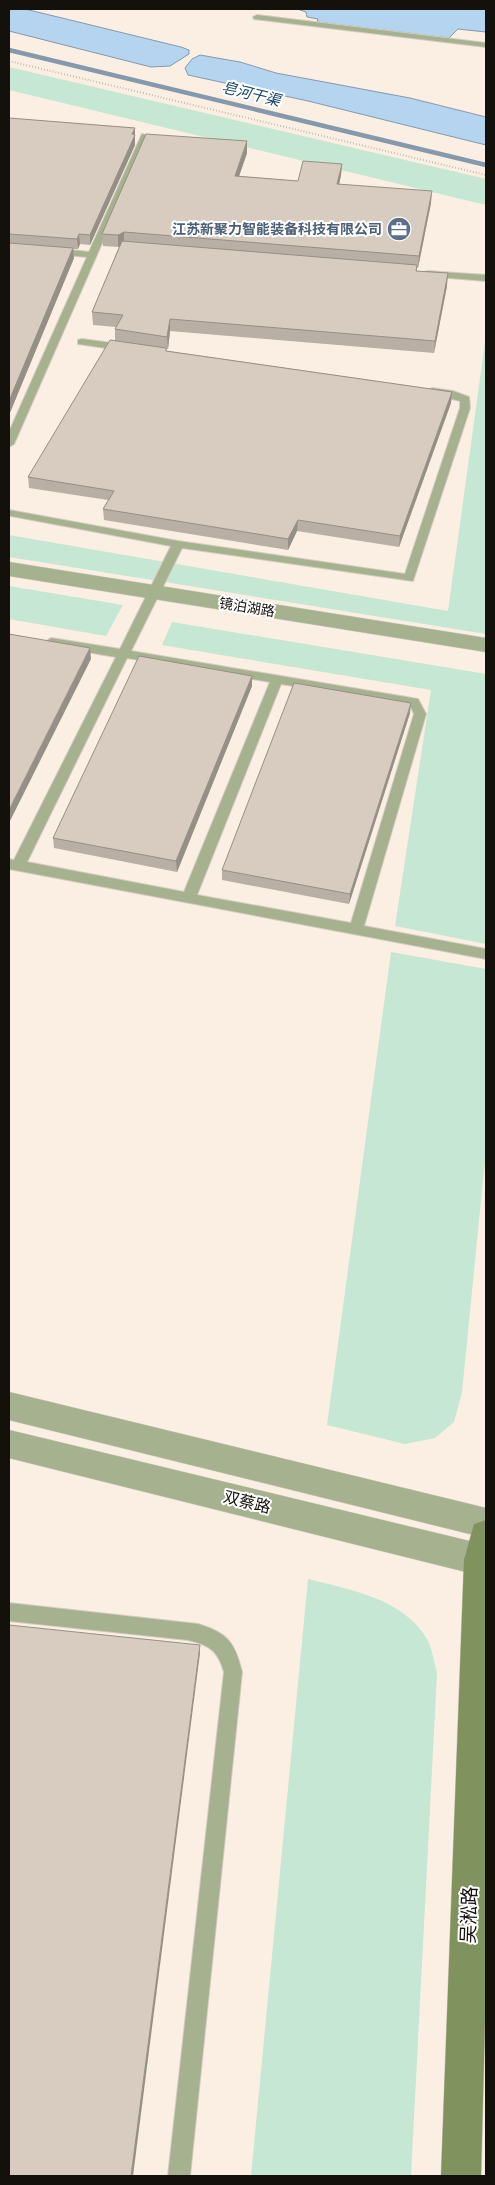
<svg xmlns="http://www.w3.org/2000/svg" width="495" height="2185" viewBox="0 0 495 2185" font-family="'Roboto Serif','Noto Sans SC',serif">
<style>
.green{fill:#c5e7d3}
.water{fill:#b5d4f0;stroke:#8599ac}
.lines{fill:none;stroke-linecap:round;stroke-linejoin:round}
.stream{stroke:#8599ac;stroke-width:4.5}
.service-casing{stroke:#d5cbc0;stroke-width:2}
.tertiary-casing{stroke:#d5cbc0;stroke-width:1}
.secondary-casing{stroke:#d5cbc0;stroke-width:1}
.path{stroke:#978f85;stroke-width:2;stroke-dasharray:0.5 2.5;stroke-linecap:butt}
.service{fill:#a5b18f;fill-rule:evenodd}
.tertiary{fill:#a5b18f;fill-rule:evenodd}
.secondary{fill:#80925e;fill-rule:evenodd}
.wall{fill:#b9afa4}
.shaded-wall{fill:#968f86}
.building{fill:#d7ccbf;stroke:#968f86}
.labels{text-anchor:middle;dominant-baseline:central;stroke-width:4;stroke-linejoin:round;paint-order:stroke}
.far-service-label{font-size:14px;font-weight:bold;fill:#4e5e75;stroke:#fff;text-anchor:end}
.far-street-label{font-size:14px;fill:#14100c;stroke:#fff}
.far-water-label{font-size:15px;font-style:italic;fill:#15456a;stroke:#fff}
.street-label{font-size:16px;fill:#14100c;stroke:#fff}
.near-street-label{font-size:19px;fill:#14100c;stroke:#fff}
</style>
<rect width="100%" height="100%" fill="#faefe2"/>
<!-- green -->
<g class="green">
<polygon points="9,67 486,179 486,205 9,90"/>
<polygon points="486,335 486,634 9,557 9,535 448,611"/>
<polygon points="9,586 123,605 106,636 9,619"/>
<polygon points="172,622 486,674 486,944 395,926 431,690 162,645"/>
<polygon points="391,952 486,969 486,1150 462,1392 454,1422 435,1438 405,1444 327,1425"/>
<path d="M308,1579C350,1590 403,1598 427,1639C432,1648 434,1662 437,1673L411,2176H251Z"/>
</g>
<!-- water -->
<g class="water">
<polygon points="9,9 25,9 181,47 189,50 189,54 170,66 151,67 9,31"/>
<polygon points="297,9 486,9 486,32 458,29 449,38 317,22 318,19 307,17 306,12"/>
<polygon points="200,55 240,62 276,73 410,98 486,117 486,145 308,101 188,75 185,68 192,59"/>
</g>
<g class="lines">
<!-- stream -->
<polyline class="stream" points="9,50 486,165"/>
<!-- service casing -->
<g class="service-casing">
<g id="service">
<polygon points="257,15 486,43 486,47 254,19 253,17"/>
<polygon points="142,134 149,136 14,444 9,447 9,432 87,257 54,254 49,251 54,248 89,252"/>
<polygon points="427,271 486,275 486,281 424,276 422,274"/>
<polygon points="82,339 127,345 132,348 127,351 78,344 78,340"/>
<path d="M432,388L453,391L469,397L470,408L413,581L182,548L131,651L418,699L426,714L364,926L486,949V959L9,869V859L14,860L116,657L51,646L45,642L51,638L120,649L171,546L11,516H9V510L178,541L405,574L460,408V401L428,393L427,391ZM127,658L270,682L184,892L27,862ZM281,684L410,705L414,714L351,923L197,895Z"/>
<path d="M9,1603L198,1624C228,1633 235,1643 242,1672L190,2176H168L224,1672C218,1650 209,1645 188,1640L9,1621Z"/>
</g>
</g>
<!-- tertiary casing -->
<g class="tertiary-casing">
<g id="tertiary">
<polygon points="9,562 486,638 486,652 9,576"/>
<polygon points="9,1392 486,1508 486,1538 9,1420"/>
<polygon points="9,1430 486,1545 486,1577 9,1458"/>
</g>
</g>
<!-- secondary casing -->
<g class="secondary-casing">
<polygon id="secondary" points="486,1520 486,1984 481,2176 441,2176 464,1560 474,1524"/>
</g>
<!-- path -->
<polyline class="path" points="9,61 486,175"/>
<!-- service -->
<use href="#service" class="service"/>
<!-- tertiary -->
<use href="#tertiary" class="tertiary"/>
<!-- secondary -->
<use href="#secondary" class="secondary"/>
</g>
<!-- wall -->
<g class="wall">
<polygon points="9,118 135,128 135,145 90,245 80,244 78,249 73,249 74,258 9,415"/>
<polygon points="247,153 239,176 298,181 342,164 341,175 339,184 431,203 418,268 417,268 417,271 447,286 434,353 170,331 168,349 166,349 167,351 452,392 451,403 399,547 297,531 288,550 104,520 103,509 108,500 29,488 28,477 115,341 115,329 116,327 93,325 92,312 119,247 103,246 102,234"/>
<polygon points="252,686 177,872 54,848 53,838"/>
<polygon points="410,713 349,904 222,880 222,870"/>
</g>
<!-- shaded-wall -->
<g class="shaded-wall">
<polygon points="135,128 135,145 90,245 90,235"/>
<polygon points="247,141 247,153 235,188 235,176"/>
<polygon points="342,164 341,175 337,195 337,184"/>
<polygon points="432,191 431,203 418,268 419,256"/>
<polygon points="124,232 124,244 118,247 118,235"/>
<polygon points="79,234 80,244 78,249 77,239"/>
<polygon points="73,248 74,258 9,415 9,401"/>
<polygon points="448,273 447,286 434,353 435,341"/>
<polygon points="170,319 170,331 168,349 167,337"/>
<polygon points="452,392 451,403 399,547 400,536"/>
<polygon points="298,520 297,531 288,550 288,539"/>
<polygon points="90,648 91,659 9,823 9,810"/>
<polygon points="252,676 252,686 177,872 176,861"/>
<polygon points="411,703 410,713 349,904 350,894"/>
<polygon points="200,1645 200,1653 133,2176 131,2176"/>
</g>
<!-- building -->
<g class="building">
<polygon points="9,118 135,128 132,134 135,135 90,235 79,234 77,239 9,234"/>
<polygon points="146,134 247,141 235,176 298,181 303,161 342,164 337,184 432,191 419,256 124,232 118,235 102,234"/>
<polygon points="122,241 417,265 416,271 448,273 435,341 170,319 167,337 115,329 123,315 92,312"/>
<polygon points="9,243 73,248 9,401"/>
<polygon points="110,340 166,348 166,351 452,392 400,536 298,520 288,539 103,509 114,491 28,477"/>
<polygon points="9,634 90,648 9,810"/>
<polygon points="139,656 252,676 176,861 53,838"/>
<polygon points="294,683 411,703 350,894 222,870"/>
<polygon points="9,1625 200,1645 131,2176 9,2176"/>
</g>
<!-- icons -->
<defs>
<g id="office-disc" transform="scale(1.25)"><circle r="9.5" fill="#5c6f8a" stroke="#fff"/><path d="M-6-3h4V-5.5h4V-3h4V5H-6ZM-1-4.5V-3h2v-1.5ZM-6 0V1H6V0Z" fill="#fff"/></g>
</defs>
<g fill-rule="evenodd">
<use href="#office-disc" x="399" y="229"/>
</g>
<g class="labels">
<!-- far-service labels -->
<g class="far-service-label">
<text x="382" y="229">江苏新聚力智能装备科技有限公司</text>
</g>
<!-- far-street labels -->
<g class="far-street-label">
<text transform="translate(247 607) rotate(9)">镜泊湖路</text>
</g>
<!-- far-water labels -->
<g class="far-water-label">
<text transform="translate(251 94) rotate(14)">皂河干渠</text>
</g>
<!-- street labels -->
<g class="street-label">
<text transform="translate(247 1502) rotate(14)">双蔡路</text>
</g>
<!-- near-street labels -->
<g class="near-street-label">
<text transform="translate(469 1915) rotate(-88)">吴淞路</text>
</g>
</g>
<!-- border -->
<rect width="495" height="2185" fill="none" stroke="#14100c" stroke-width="20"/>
</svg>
